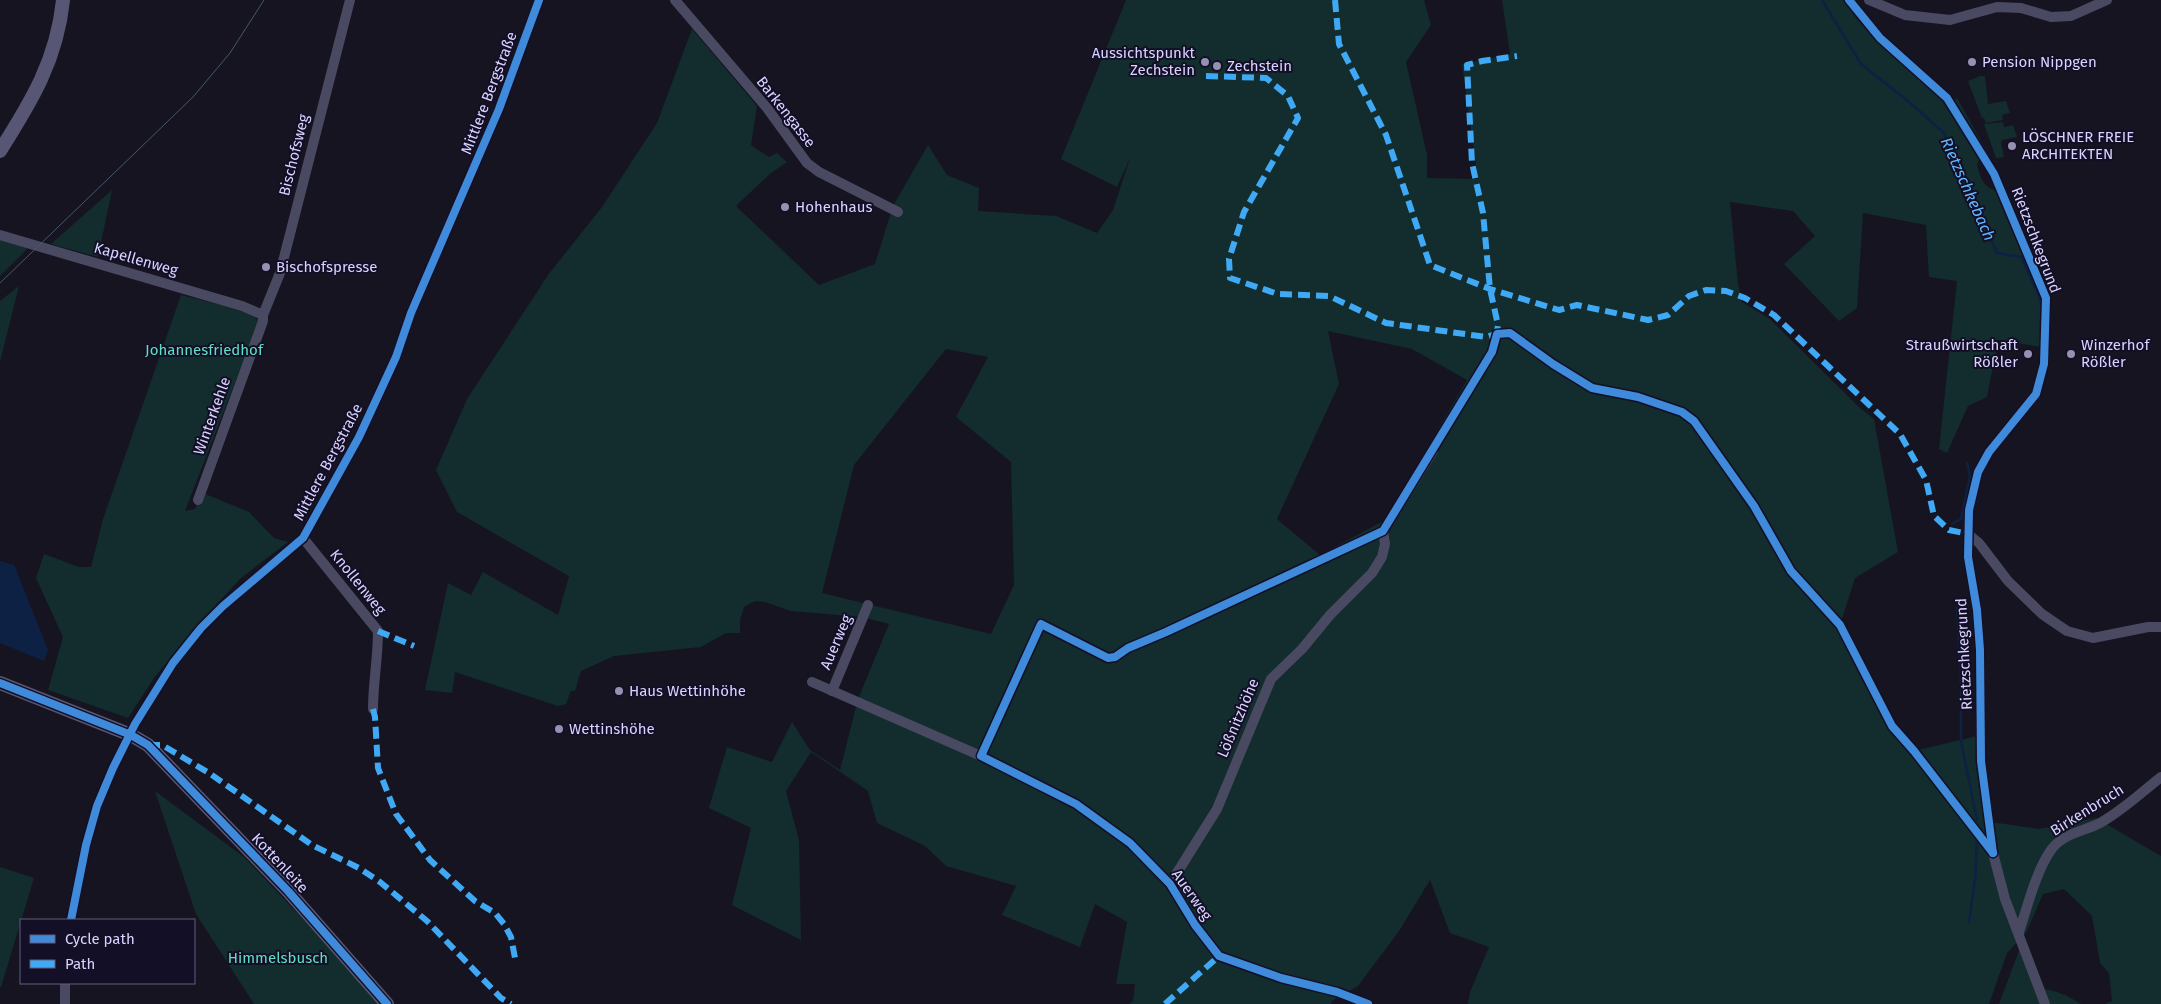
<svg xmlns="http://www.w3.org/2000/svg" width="2161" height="1004" viewBox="0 0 2161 1004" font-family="'Fira Sans',sans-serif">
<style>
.green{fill:#132c2d;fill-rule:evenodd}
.water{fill:#0d2144}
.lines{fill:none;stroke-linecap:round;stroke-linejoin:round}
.stream{stroke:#0d2144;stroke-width:2.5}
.street{stroke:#4a4962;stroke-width:10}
.secondary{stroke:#575674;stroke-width:14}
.tram{stroke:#43596b;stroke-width:1}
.quiet{stroke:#3fa9f5;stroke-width:6;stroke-dasharray:12 6;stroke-linecap:butt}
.cycleway-casing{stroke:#130f26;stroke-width:11}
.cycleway{stroke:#408adc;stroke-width:8}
.poi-dot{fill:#9591b1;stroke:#130f26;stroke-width:2}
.labels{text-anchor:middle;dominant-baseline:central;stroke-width:4;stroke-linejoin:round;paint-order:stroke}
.poi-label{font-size:15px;fill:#d9d4ff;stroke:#130f26;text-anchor:start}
.street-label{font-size:15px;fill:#d9d4ff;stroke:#130f26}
.park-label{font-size:15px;fill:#5fe0c0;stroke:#130f26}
.water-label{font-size:16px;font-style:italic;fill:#62b6ff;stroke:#130f26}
</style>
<rect width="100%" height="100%" fill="#161421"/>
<!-- green -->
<g class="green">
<path d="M1126,0H1424L1431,25L1406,62L1427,155V178L1478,179L1462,64L1510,54L1502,0H1844L1856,18L1880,44L1945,100L1980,157L1977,164C1980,178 1984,189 1999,191L2039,289L2043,308L2042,347L1998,340L1987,397L1968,406L1947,453L1939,449L1957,281L1929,277L1926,225L1863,213L1857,308L1839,321L1784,264L1815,236L1793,211L1730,202L1738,284L1742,302L1770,319L1859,407L1874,419L1898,552L1855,578L1840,625L1892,726L1914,751L1981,735L1991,822L2039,829L2096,818L2161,856V1004H2105L2112,1001L2109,973L2100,963L2092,916L2064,889L2043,894L2026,933L2007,953L1989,1004H1468L1470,992L1489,947L1450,933L1430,880L1399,931L1358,986L1332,1001L1331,1004H1129L1133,1001L1135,984H1116L1127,922L1095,904L1080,947L1002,915L1016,886L946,866L925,846L877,823L868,791L811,752L786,791L799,840L801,940L732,905L751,828L709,808L727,747L772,762L792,722L810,750L840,770L858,699L889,624L862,617L791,611L765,602L755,601L744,607L740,620V633H726L701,647L614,656L581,671L575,691H571L566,704L558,706L455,672L452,693L425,690L448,583L471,595L483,572L558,615L569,576L457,512L436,470L467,399L548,275L602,207L657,123L692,29L757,106L751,145L769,157L777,153L787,162L771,173L736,206L819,285L875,264L893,206L928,145L947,175L979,188L978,211L1056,216L1097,233L1113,210L1130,158L1117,187L1061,159ZM1328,331L1412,349L1467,380L1385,520L1320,555L1277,519L1339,384ZM946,349L988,357L956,417L1011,462L1014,585L991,634L822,593L854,465Z"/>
<polygon points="1980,76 1985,76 1988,104 2006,101 2010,113 2002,115 2003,120 1986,123 1984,118 1982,118 1968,81"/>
<polygon points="1957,98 1991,159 1990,160 1953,101"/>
<polygon points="2003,122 2004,127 2013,125 2017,137 2002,140 2001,143 2004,157 1996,158 1984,124"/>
<polygon points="112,190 98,257 51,244"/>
<polygon points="0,240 29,247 0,276"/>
<polygon points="19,286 0,362 0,301"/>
<path d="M181,295C196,299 253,311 259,321L185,511L195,509L203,493L249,512L274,538L288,542L241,578L201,621L154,678L128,718L48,690L63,637L36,578L44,554L79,567H91L103,519Z"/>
<polygon points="155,791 244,857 384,1004 254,1004 196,914"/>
<polygon points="0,867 34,878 1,987 0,987"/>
<path d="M2021,945L2036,989C2053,988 2067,995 2081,1004H1999Z"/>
</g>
<!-- water -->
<polygon class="water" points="0,561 14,565 48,650 44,661 0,643"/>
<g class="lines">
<!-- stream -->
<g class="stream">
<polyline points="1822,0 1861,64 1908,101 1944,133 1997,253 2021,257 2040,298 2041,307"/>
<polyline points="1952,524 1961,519 1970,476 1967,463"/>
<polyline points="1957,608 1961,677 1961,741 1977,820"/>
<polyline points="1969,922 1975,880 1977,840"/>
</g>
<!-- street -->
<g class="street">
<polyline points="675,0 767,108 807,163 819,172 898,212"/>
<polyline points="1849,0 1880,38 1947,98 1994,174 2046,298 2044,364 2036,394 1989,452 1978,472 1969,510 1968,534 1968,557 1977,610 1980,650 1981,761 1993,853 2005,899 2045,1004"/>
<polyline points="1869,0 1905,15 1950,20 1997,7 2021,8 2051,17 2071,16 2107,0"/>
<polyline points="0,235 242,306 263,315"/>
<polyline points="198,500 263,321 263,315 280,273 350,0"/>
<polyline points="1968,534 1979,543 2008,581 2042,614 2067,631 2093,638 2148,627 2161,627"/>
<path d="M303,538L378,631C378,658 373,683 373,709"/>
<polyline points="812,682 981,756 1076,804 1130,843 1170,884 1195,925 1219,956 1281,978 1337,992 1368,1004"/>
<polyline points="832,691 868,605"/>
<polyline points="1170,884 1217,809 1271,679 1302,649 1330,615 1372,573 1382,557 1385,544 1383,531 1433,451"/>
<polyline points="71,920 86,845 97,806 113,768 135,724 173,663 201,628 223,606 303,538 359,437 396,357 411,313 499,109 539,0"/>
<path d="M2019,932C2027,908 2036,871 2051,850C2063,833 2083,832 2100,823C2122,811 2142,792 2161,777"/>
<polyline points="65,983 65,1004"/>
</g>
<!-- secondary -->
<g class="secondary">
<path d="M0,151C31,102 57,60 63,0"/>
<polyline points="0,683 131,735 148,745 288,891 387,1004"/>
</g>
<!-- tram -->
<polyline class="tram" points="0,283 193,97 230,53 264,0"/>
<!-- quiet -->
<g class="quiet">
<polyline points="1335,0 1339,44 1386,135 1430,265 1490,289 1559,310 1577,305 1648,320 1668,315 1689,296 1706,290 1726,291 1745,298 1774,315 1900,434 1926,480 1934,516 1949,530 1968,534"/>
<polyline points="1206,76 1266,78 1288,96 1298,118 1244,212 1229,259 1230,278 1278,294 1329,296 1386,323 1486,337 1500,333"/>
<polyline points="1496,338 1498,325 1490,289 1483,213 1472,163 1467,65 1482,61 1517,56"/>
<polyline points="378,631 414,646"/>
<polyline points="373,709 375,717 378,768 396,814 430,860 475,901 495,913 504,924 511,937 515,958"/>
<polyline points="148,745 162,745 209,773 312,845 359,868 380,882 427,921 501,998 511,1004"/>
<polyline points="1165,1004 1219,956"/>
</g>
<!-- cycleway casing -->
<g class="cycleway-casing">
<g id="cycleway">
<polyline points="1849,0 1880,38 1947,98 1994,174 2046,298 2044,364 2036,394 1989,452 1978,472 1969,510 1968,557 1977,610 1980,650 1981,761 1993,853"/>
<polyline points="0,683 131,735 148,745 288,891 387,1004"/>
<polyline points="71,920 86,845 97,806 113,768 135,724 173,663 201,628 223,606 303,538 359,437 396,357 411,313 499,109 539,0"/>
<polyline points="1368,1004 1337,992 1281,978 1219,956 1195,925 1170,884 1130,843 1076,804 981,756 1041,624 1108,658 1115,657 1128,648 1166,632 1383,531 1492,352 1497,334 1510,333 1553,364 1592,388 1638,397 1682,412 1694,421 1754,506 1791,571 1840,625 1892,726 1914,751 1993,853"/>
</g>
</g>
<!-- cycleway -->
<use href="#cycleway" class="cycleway"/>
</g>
<!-- markers -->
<g class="poi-dot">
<circle cx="1205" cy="62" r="5"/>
<circle cx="1972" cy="62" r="5"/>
<circle cx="1217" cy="66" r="5"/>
<circle cx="2012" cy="146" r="5"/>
<circle cx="785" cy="207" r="5"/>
<circle cx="266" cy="267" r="5"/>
<circle cx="2028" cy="354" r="5"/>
<circle cx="2071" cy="354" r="5"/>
<circle cx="619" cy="691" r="5"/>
<circle cx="559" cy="729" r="5"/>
</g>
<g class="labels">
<!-- poi labels -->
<g class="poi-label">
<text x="1195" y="53" text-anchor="end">Aussichtspunkt<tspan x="1195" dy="17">Zechstein</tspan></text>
<text x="1982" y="62">Pension Nippgen</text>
<text x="1227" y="66">Zechstein</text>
<text x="2022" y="137">LÖSCHNER FREIE<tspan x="2022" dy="17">ARCHITEKTEN</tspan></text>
<text x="795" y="207">Hohenhaus</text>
<text x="276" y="267">Bischofspresse</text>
<text x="2018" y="345" text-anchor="end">Straußwirtschaft<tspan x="2018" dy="17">Rößler</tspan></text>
<text x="2081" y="345">Winzerhof<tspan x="2081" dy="17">Rößler</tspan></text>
<text x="629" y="691">Haus Wettinhöhe</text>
<text x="569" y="729">Wettinshöhe</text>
</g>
<!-- street labels -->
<g class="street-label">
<text transform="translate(489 93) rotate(-69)">Mittlere Bergstraße</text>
<text transform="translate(786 112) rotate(52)">Barkengasse</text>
<text transform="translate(294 155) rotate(-76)">Bischofsweg</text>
<text transform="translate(2036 240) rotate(69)">Rietzschkegrund</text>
<text transform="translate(136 259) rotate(16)">Kapellenweg</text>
<text transform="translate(212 416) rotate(-70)">Winterkehle</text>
<text transform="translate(328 462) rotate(-62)">Mittlere Bergstraße</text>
<text transform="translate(358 582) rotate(51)">Knollenweg</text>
<text transform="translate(836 642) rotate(-67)">Auerweg</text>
<text transform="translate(1964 654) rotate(-93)">Rietzschkegrund</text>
<text transform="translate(1238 718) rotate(-67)">Lößnitzhöhe</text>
<text transform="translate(2087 810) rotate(-32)">Birkenbruch</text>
<text transform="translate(280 863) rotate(47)">Kottenleite</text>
<text transform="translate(1192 895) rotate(55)">Auerweg</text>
</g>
<!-- park labels -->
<g class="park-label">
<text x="204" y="350">Johannesfriedhof</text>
<text x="278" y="958">Himmelsbusch</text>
</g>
<!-- water labels -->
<g class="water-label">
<text transform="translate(1968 189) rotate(66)">Rietzschkebach</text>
</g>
</g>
<!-- legend -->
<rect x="20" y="919" width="175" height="65" fill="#130f26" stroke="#625e7d"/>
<rect x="30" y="935" width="25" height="8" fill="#408adc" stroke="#625e7d"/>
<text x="65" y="944" font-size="15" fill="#d9d4ff">Cycle path</text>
<rect x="30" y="960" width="25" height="8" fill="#3fa9f5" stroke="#625e7d"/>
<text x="65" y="969" font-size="15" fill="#d9d4ff">Path</text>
</svg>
